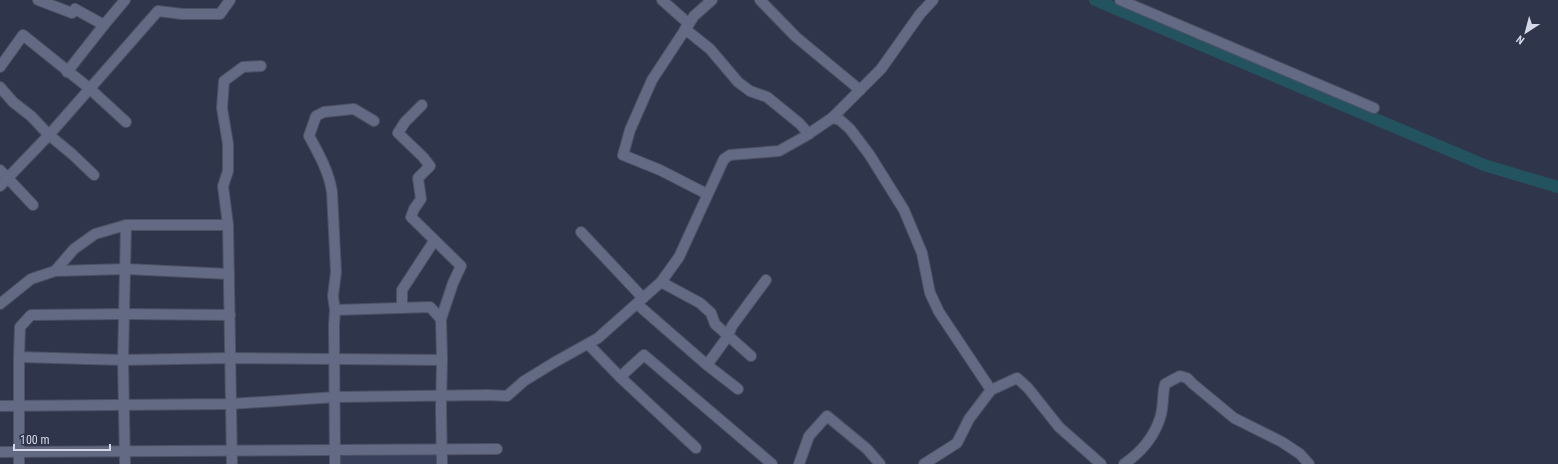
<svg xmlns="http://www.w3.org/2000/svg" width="1558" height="464" viewBox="0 0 1558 464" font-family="'Roboto Condensed',sans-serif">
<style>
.built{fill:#373f5b}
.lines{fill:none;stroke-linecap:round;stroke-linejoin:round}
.river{stroke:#245360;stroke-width:12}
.minor-casing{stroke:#4c5164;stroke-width:12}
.minor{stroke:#636a83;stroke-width:10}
</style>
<rect width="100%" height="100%" fill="#2f354b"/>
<!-- built -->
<polygon class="built" points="339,452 436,454 436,464 339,464"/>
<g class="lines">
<!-- river -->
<polyline class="river" points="1095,0 1484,165 1558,187"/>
<!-- minor casing -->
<g class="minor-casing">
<g id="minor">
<polyline points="38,0 72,13 75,9 104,25 125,0"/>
<polyline points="662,0 689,24"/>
<polyline points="760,0 796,37 860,90"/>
<polyline points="1120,0 1374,108"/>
<polyline points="685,29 710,49 738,82 750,91 767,97 799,123 809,134"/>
<polyline points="0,67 23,35 89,88 126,122"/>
<polyline points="67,72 104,25"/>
<polyline points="0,87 13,102 31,116 49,135 72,154 94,175"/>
<polyline points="422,105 405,122 398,133 423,157 430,166 418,178 421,199 414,209 411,217 461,266 453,283 441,319 442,360 441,409 442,464"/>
<polyline points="832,118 840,120 850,129 869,154 904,210 922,253 930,293 939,312 991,390"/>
<polyline points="0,170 33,205"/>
<polyline points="0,186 49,135 158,11 182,14 220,14 230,0"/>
<polyline points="707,194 660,170 623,155 630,130 652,80 694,16 712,0"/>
<polyline points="581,232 643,298"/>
<polyline points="55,271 74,249 95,234 126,225 228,225"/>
<polyline points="661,282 700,303 711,313 715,324 751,356"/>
<polyline points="0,304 31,279 55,271 126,269 229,274"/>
<polyline points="637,304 707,365 738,389"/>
<polyline points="402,308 402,290 434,241"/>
<polyline points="335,310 430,307 441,319"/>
<polyline points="230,315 124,314 31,315 20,327 19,357 123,360 230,358 442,360"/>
<polyline points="588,344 620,377 696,448"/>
<polyline points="707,365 728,336 732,326 766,280"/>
<polyline points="620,377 644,355 772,464"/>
<polyline points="0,406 230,404 336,397 488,395 507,396 524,381 555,362 598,338 661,282 679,257 724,159 730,155 779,151 804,137 832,118 881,69 920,14 933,0"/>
<polyline points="0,452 497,449"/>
<polyline points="19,464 19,357"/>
<polyline points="125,464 123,360 126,225"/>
<polyline points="232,464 228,225 223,186 228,171 228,144 222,108 224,81 243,67 261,66"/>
<path d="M335,464L334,325L335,310L333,296L336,272L332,192C329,172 319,154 309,136L316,116L324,112L354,109L374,121"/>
<polyline points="799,464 809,436 827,416 867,449 880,464"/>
<polyline points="924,464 957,443 969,419 991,390 1017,378 1028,388 1059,427 1101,464"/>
<path d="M1124,464C1140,453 1154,437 1160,418C1164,407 1162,395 1165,384L1180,376L1187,378L1193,384L1234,418L1282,442L1300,454L1309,464"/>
</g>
</g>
<!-- minor -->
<use href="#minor" class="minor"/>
</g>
<!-- north arrow -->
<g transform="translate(1526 32) rotate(216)" stroke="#2f354b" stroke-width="3" paint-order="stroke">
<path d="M0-3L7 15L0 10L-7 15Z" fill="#d4d8e7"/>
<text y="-6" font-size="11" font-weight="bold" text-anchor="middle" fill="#d4d8e7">N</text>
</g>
<!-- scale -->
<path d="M14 444v6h96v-6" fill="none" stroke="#d4d8e7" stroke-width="2"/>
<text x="20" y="444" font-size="12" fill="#d4d8e7" stroke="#2f354b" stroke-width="3" paint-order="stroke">100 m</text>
</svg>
